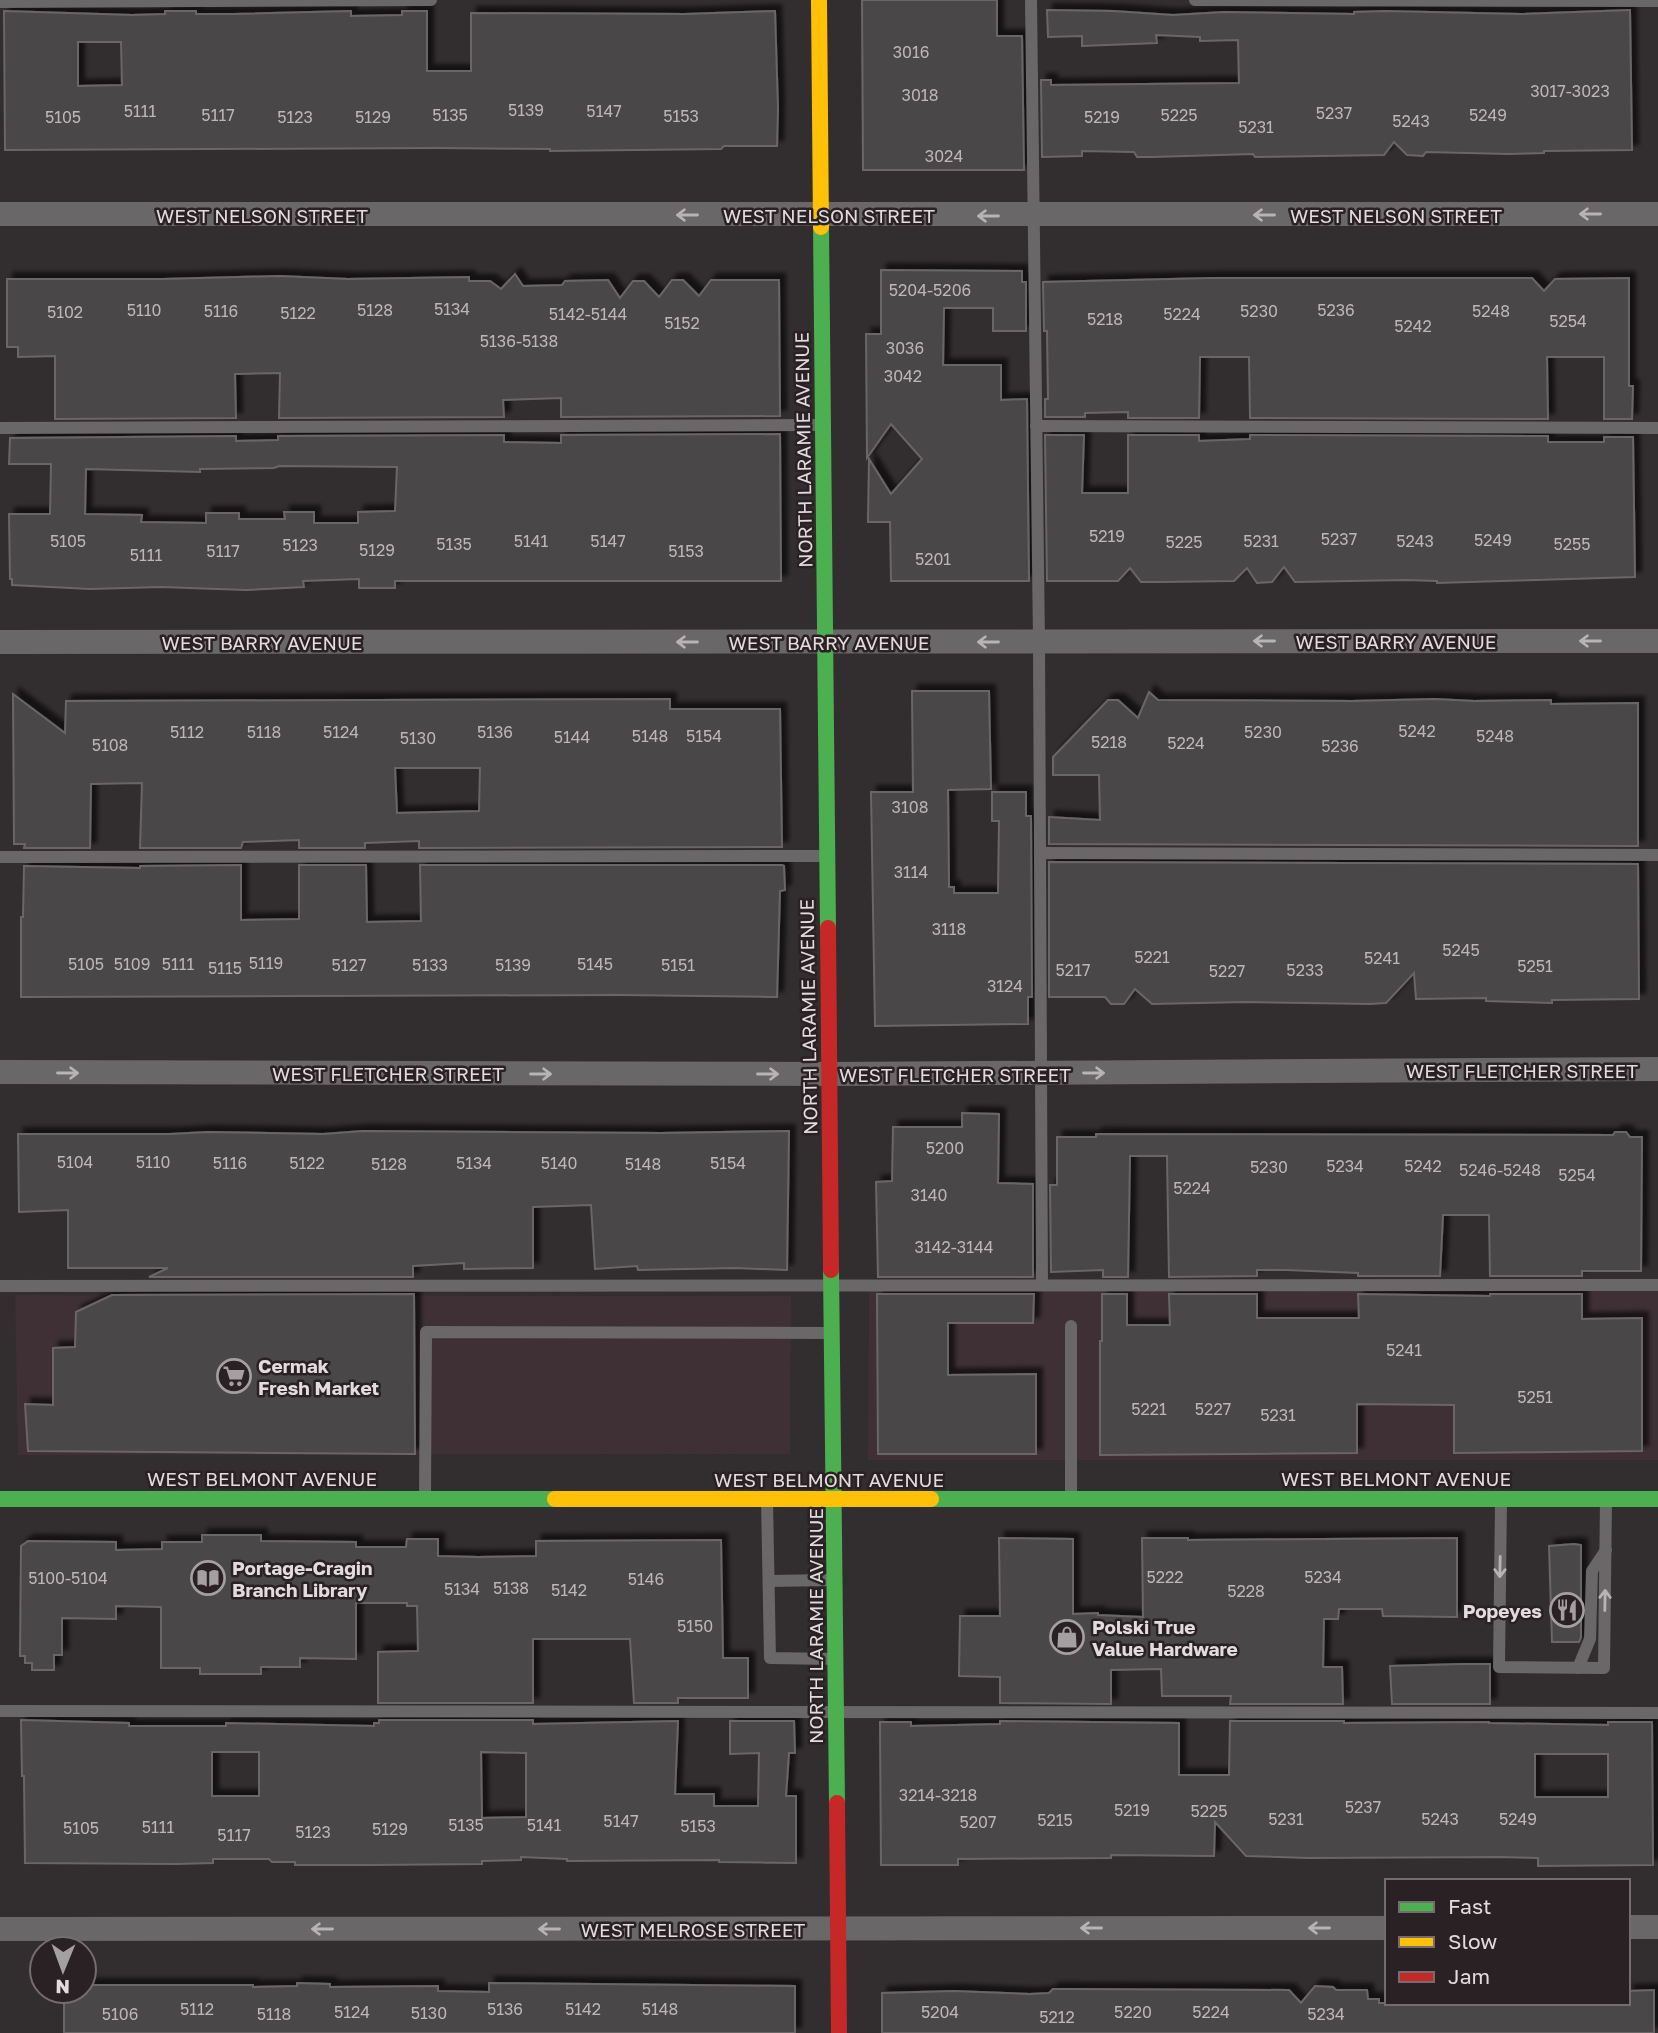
<svg xmlns="http://www.w3.org/2000/svg" width="1658" height="2033" viewBox="0 0 1658 2033" font-family="'Golos Text',sans-serif">
<style>
.built{fill:#3e3034}
.building{fill:#4a4647;stroke:#6a6667;stroke-width:2;fill-rule:evenodd;filter:url(#shadow)}
.lines{fill:none;stroke-linecap:round;stroke-linejoin:round}
.lane{stroke:#696767;stroke-width:12}
.street{stroke:#696767;stroke-width:24}
.fast{stroke:#4caf50;stroke-width:16}
.slow{stroke:#ffc107;stroke-width:16}
.jam{stroke:#c62828;stroke-width:16}
.oneway{stroke:#b8b3b4}
.labels{text-anchor:middle;dominant-baseline:central;stroke-width:5;stroke-linejoin:round;paint-order:stroke}
.number-label{font-size:16px;fill:#bcb6b8}
.street-label{font-size:19px;fill:#e2dcde;stroke:#2a2124}
.poi-label{font-size:19px;font-weight:bold;fill:#e2dcde;stroke:#2a2124;text-anchor:start}
</style>
<defs>
<filter id="shadow"><feDropShadow dx="6" dy="-6" stdDeviation="2" flood-color="#0009"/></filter>
</defs>
<rect width="100%" height="100%" fill="#322d2e"/>
<!-- built -->
<g class="built">
<polygon points="1658,1289 1658,1460 868,1460 869,1291"/>
<polygon points="15,1295 791,1296 790,1454 18,1455"/>
</g>
<!-- building -->
<g class="building">
<polygon points="862,0 997,0 997,36 1022,36 1024,170 863,170"/>
<polygon points="1047,10 1113,11 1173,15 1224,12 1354,14 1354,12 1385,11 1520,14 1630,10 1632,150 1544,151 1544,153 1509,154 1426,152 1423,156 1407,155 1394,142 1384,155 1255,157 1253,154 1152,157 1137,157 1134,152 1082,151 1082,156 1042,157 1041,80 1051,80 1051,85 1239,83 1238,40 1200,41 1200,37 1156,35 1157,43 1082,46 1082,36 1048,37"/>
<path d="M4,11L132,15L165,14V11H196V14H234L351,11V16L402,15V11H427V71H471V13L685,14L775,11L778,109L777,146H724L721,149L550,151V149L439,148L5,150ZM78,42H121L122,85L78,86Z"/>
<polygon points="881,270 1022,271 1022,282 1026,282 1026,331 993,331 993,308 944,308 943,365 1001,365 1001,400 1027,399 1029,581 891,581 890,522 868,522 869,459 891,494 922,459 891,424 867,458 866,334 881,334"/>
<polygon points="515,274 523,286 562,285 565,281 608,280 620,298 633,281 644,281 659,297 672,280 683,280 699,296 711,280 779,280 780,416 561,417 561,398 503,400 504,417 279,418 280,373 235,374 236,418 55,419 55,356 18,357 18,347 7,347 7,279 163,279 280,276 348,279 469,277 469,281 490,281 501,289"/>
<polygon points="1213,278 1532,278 1544,291 1555,279 1629,278 1629,386 1633,386 1632,419 1604,419 1604,357 1547,357 1548,419 1250,418 1249,357 1200,357 1199,418 1128,418 1128,412 1085,413 1085,417 1045,417 1045,399 1048,399 1047,331 1044,331 1043,282"/>
<path d="M780,434L781,581H395V588H359V579L303,581L304,587L246,590L161,587L90,589L12,585V579H10L9,514H50L51,464H9L10,438L236,436V441L278,440V436L504,435V442L561,443V435ZM279,466L397,467L395,511L358,512V523H314V512H284L285,519H239V513H206V523L141,522L142,515L85,514L86,469L200,472V469L274,468Z"/>
<polygon points="1045,435 1084,435 1082,493 1128,493 1128,435 1199,435 1199,441 1250,439 1250,435 1548,436 1548,442 1604,442 1604,437 1633,437 1635,577 1437,583 1437,581 1406,580 1295,582 1284,567 1272,582 1257,583 1247,568 1234,581 1158,582 1141,582 1130,568 1118,581 1047,581"/>
<polygon points="912,691 989,691 991,789 948,790 949,887 954,887 954,893 998,893 999,821 992,821 992,792 1026,792 1026,816 1031,816 1032,997 1028,997 1028,1024 875,1026 871,792 913,792"/>
<polygon points="1149,692 1158,700 1352,701 1435,699 1474,701 1551,700 1551,704 1638,703 1638,846 1049,844 1049,817 1100,820 1099,775 1053,775 1053,757 1108,700 1118,700 1138,718"/>
<path d="M13,694L65,733L66,701L670,699V709H780L782,847L419,848V841L365,843V848H299V840L243,842L241,848H140L142,783L91,784L90,848H24L25,844H14ZM395,768H480L479,811L397,813Z"/>
<polygon points="1049,862 1638,864 1639,999 1552,1000 1552,1003 1486,1001 1486,998 1416,999 1414,973 1386,1003 1370,1004 1245,1002 1152,1004 1135,989 1124,1004 1111,1004 1105,997 1049,997"/>
<polygon points="241,865 241,920 299,919 299,865 366,865 367,922 421,921 420,865 782,865 784,866 785,890 780,891 777,997 620,995 21,997 21,917 23,917 24,866 140,868 140,866"/>
<polygon points="962,1113 999,1114 998,1183 1033,1184 1033,1277 878,1277 876,1182 892,1181 893,1127 962,1127"/>
<polygon points="363,1131 661,1133 789,1131 787,1270 736,1268 638,1270 637,1266 595,1269 591,1205 533,1207 533,1268 464,1269 464,1263 413,1266 413,1277 149,1277 168,1268 68,1268 68,1210 19,1212 18,1134 170,1134 208,1132 323,1134"/>
<polygon points="1615,1132 1626,1132 1630,1137 1642,1137 1641,1271 1582,1271 1582,1276 1490,1276 1489,1215 1443,1215 1440,1276 1358,1276 1358,1273 1286,1270 1257,1270 1257,1276 1169,1277 1167,1156 1130,1156 1128,1277 1103,1277 1103,1270 1051,1272 1050,1185 1057,1185 1057,1137 1096,1137 1096,1134 1613,1135"/>
<polygon points="414,1294 415,1454 28,1451 25,1404 53,1405 53,1348 75,1347 76,1312 112,1295"/>
<polygon points="877,1294 1034,1294 1033,1323 948,1323 948,1375 1036,1374 1036,1454 878,1454"/>
<polygon points="1102,1294 1127,1294 1127,1325 1170,1325 1169,1294 1257,1294 1257,1318 1359,1318 1358,1294 1490,1296 1490,1294 1582,1294 1582,1319 1642,1318 1642,1451 1454,1453 1454,1405 1357,1404 1357,1453 1100,1455 1100,1341 1102,1341"/>
<polygon points="202,1535 261,1535 261,1541 356,1542 356,1547 406,1547 407,1539 438,1539 438,1556 478,1557 536,1556 536,1541 721,1540 723,1658 748,1658 748,1698 678,1698 678,1703 634,1703 630,1639 533,1639 533,1703 378,1703 378,1652 418,1651 417,1606 407,1606 407,1603 356,1603 356,1659 300,1658 300,1667 261,1667 261,1674 200,1674 200,1668 161,1668 161,1607 116,1606 116,1619 62,1618 62,1655 54,1655 54,1670 32,1670 32,1663 25,1663 25,1656 20,1656 21,1546 28,1541 116,1542 116,1550 162,1549 162,1542 202,1542"/>
<polygon points="999,1538 1073,1539 1073,1614 1098,1613 1098,1615 1143,1617 1142,1538 1188,1538 1188,1540 1457,1538 1457,1617 1383,1616 1382,1609 1339,1609 1338,1619 1324,1619 1323,1667 1342,1667 1343,1704 1230,1704 1231,1696 1162,1696 1161,1669 1111,1670 1111,1704 1000,1703 1000,1677 959,1676 960,1616 1000,1616"/>
<polygon points="1574,1544 1581,1545 1581,1637 1579,1642 1552,1642 1549,1546"/>
<polygon points="1462,1664 1490,1664 1490,1704 1392,1704 1390,1666"/>
<path d="M21,1720L129,1723V1726H226V1723L374,1726V1723H379V1720H533V1724L678,1721L675,1794H714V1806H758L759,1753L730,1754V1721H794L795,1753H789L786,1796H796V1863L719,1862V1860L567,1861V1859L521,1857V1860L482,1861V1864L369,1865H295V1862H272L269,1859H213V1863L176,1864L25,1863L24,1776H22ZM212,1752H259V1796H212ZM481,1752L526,1753V1817L482,1818Z"/>
<path d="M1000,1721L1179,1723V1775H1229L1230,1721H1344V1723L1489,1722V1723L1608,1725V1722H1652L1653,1865L1538,1866V1858L1501,1857L1308,1858L1246,1856L1215,1822L1214,1856L1111,1855V1858L958,1859V1865H881L880,1722H911V1726L1000,1724ZM1535,1754H1608V1797H1535Z"/>
<polygon points="297,1983 330,1984 330,1987 438,1986 438,1991 489,1992 489,1983 795,1986 795,2033 64,2033 64,1991 84,1991 84,1985 253,1985 253,1987 297,1986"/>
<polygon points="1315,1986 1333,1987 1336,1990 1367,1990 1368,1999 1379,1999 1379,2003 1628,2003 1628,1991 1654,1990 1654,2033 882,2033 882,1993 954,1991 1030,1994 1049,1993 1053,1989 1067,1989 1289,1990 1301,2003"/>
</g>
<g class="lines">
<!-- lane -->
<g class="lane">
<polyline points="1031,0 1039,642 1042,1285"/>
<polyline points="1195,0 1658,1"/>
<polyline points="0,2 431,0"/>
<polyline points="1036,426 1658,428"/>
<polyline points="0,428 819,425"/>
<polyline points="1041,853 1658,855"/>
<polyline points="0,857 826,856"/>
<polyline points="0,1286 1658,1285"/>
<polyline points="425,1496 426,1332 829,1333"/>
<polyline points="1071,1496 1071,1326"/>
<polyline points="767,1500 770,1658 835,1659"/>
<polyline points="1501,1501 1499,1667 1604,1668 1606,1500"/>
<polyline points="769,1581 831,1580"/>
<polyline points="1578,1668 1590,1639 1592,1571 1606,1550"/>
<polyline points="0,1711 1658,1713"/>
</g>
<!-- street -->
<g class="street">
<polyline points="0,214 1658,214"/>
<polyline points="0,642 1658,641"/>
<polyline points="0,1072 830,1074 1658,1069"/>
<polyline points="1628,1927 1658,1927"/>
<polyline points="0,1929 1387,1928"/>
</g>
<!-- fast -->
<g class="fast">
<polyline points="821,227 828,928"/>
<polyline points="831,1270 837,1803"/>
<polyline points="0,1499 555,1499"/>
<polyline points="931,1499 1658,1499"/>
</g>
<!-- slow -->
<g class="slow">
<polyline points="819,0 821,227"/>
<polyline points="555,1499 931,1499"/>
</g>
<!-- jam -->
<g class="jam">
<polyline points="828,928 831,1270"/>
<polyline points="837,1803 839,2033"/>
</g>
</g>
<!-- one-way arrows -->
<defs><path id="oneway-shaft" d="M-6 0H5M1.5-3L5.5 0L1.5 3" fill="none" stroke-width="1.6" stroke-linecap="round" stroke-linejoin="round" transform="scale(1.75)"/></defs>
<g class="oneway">
<use href="#oneway-shaft" transform="translate(1590 214) rotate(180)"/>
<use href="#oneway-shaft" transform="translate(687 215) rotate(-180)"/>
<use href="#oneway-shaft" transform="translate(1264 215) rotate(180)"/>
<use href="#oneway-shaft" transform="translate(988 216) rotate(-180)"/>
<use href="#oneway-shaft" transform="translate(1264 641) rotate(180)"/>
<use href="#oneway-shaft" transform="translate(1590 641) rotate(180)"/>
<use href="#oneway-shaft" transform="translate(687 642) rotate(180)"/>
<use href="#oneway-shaft" transform="translate(988 642) rotate(-180)"/>
<use href="#oneway-shaft" transform="translate(68 1073)"/>
<use href="#oneway-shaft" transform="translate(1094 1073)"/>
<use href="#oneway-shaft" transform="translate(541 1074)"/>
<use href="#oneway-shaft" transform="translate(768 1074)"/>
<use href="#oneway-shaft" transform="translate(1500 1567) rotate(91)"/>
<use href="#oneway-shaft" transform="translate(1605 1600) rotate(-89)"/>
<use href="#oneway-shaft" transform="translate(1091 1928) rotate(180)"/>
<use href="#oneway-shaft" transform="translate(1319 1928) rotate(180)"/>
<use href="#oneway-shaft" transform="translate(322 1929) rotate(180)"/>
<use href="#oneway-shaft" transform="translate(549 1929) rotate(180)"/>
</g>
<!-- icons -->
<defs>
<g id="supermarket-ring" transform="scale(1.75)"><circle r="9.5" fill="#2a2124" stroke="#a49fa0" stroke-width="1.5"/><path d="M-6-5.5h2.5l.6 2H6L4.5 2H-2.5L-4.4-4H-6ZM-1.5 3.2a1.3 1.3 0 1 0 .1 0ZM3 3.2a1.3 1.3 0 1 0 .1 0Z" fill="#a49fa0"/></g>
<g id="library-ring" transform="scale(1.75)"><circle r="9.5" fill="#2a2124" stroke="#a49fa0" stroke-width="1.5"/><path d="M-6-4Q-3-5.5-.7-3.5V5Q-3 3-6 4ZM6-4Q3-5.5 .7-3.5V5Q3 3 6 4Z" fill="#a49fa0"/></g>
<g id="restaurant-ring" transform="scale(1.75)"><circle r="9.5" fill="#2a2124" stroke="#a49fa0" stroke-width="1.5"/><path d="M-5-6h1v4h1v-4h1v4h1v-4h1v5L-1.5 .5V6h-2V.5L-5-1ZM5-6V6H3V1.5H1.5Q1.5-4 5-6Z" fill="#a49fa0"/></g>
<g id="shop-ring" transform="scale(1.75)"><circle r="9.5" fill="#2a2124" stroke="#a49fa0" stroke-width="1.5"/><path d="M-5-2.5h2.3a2.7 3.5 0 0 1 5.4 0H5L5.5 6h-11ZM-1.5-2.5h3a1.5 2.3 0 0 0-3 0Z" fill="#a49fa0"/></g>
</defs>
<g fill-rule="evenodd">
<use href="#supermarket-ring" x="234" y="1376"/>
<use href="#library-ring" x="208" y="1578"/>
<use href="#restaurant-ring" x="1567" y="1610"/>
<use href="#shop-ring" x="1067" y="1637"/>
</g>
<g class="labels">
<!-- number labels -->
<g class="number-label">
<text x="911" y="52">3016</text>
<text x="1570" y="91">3017-3023</text>
<text x="920" y="95">3018</text>
<text x="526" y="110">5139</text>
<text x="140" y="111">5111</text>
<text x="604" y="111">5147</text>
<text x="1334" y="113">5237</text>
<text x="218" y="115">5117</text>
<text x="450" y="115">5135</text>
<text x="1179" y="115">5225</text>
<text x="1488" y="115">5249</text>
<text x="681" y="116">5153</text>
<text x="63" y="117">5105</text>
<text x="295" y="117">5123</text>
<text x="373" y="117">5129</text>
<text x="1102" y="117">5219</text>
<text x="1411" y="121">5243</text>
<text x="1256" y="127">5231</text>
<text x="944" y="156">3024</text>
<text x="930" y="290">5204-5206</text>
<text x="452" y="309">5134</text>
<text x="144" y="310">5110</text>
<text x="375" y="310">5128</text>
<text x="1336" y="310">5236</text>
<text x="221" y="311">5116</text>
<text x="1259" y="311">5230</text>
<text x="1491" y="311">5248</text>
<text x="65" y="312">5102</text>
<text x="298" y="313">5122</text>
<text x="588" y="314">5142-5144</text>
<text x="1182" y="314">5224</text>
<text x="1105" y="319">5218</text>
<text x="1568" y="321">5254</text>
<text x="682" y="323">5152</text>
<text x="1413" y="326">5242</text>
<text x="519" y="341">5136-5138</text>
<text x="905" y="348">3036</text>
<text x="903" y="376">3042</text>
<text x="1107" y="536">5219</text>
<text x="1339" y="539">5237</text>
<text x="1493" y="540">5249</text>
<text x="68" y="541">5105</text>
<text x="531" y="541">5141</text>
<text x="608" y="541">5147</text>
<text x="1261" y="541">5231</text>
<text x="1415" y="541">5243</text>
<text x="1184" y="542">5225</text>
<text x="454" y="544">5135</text>
<text x="1572" y="544">5255</text>
<text x="300" y="545">5123</text>
<text x="377" y="550">5129</text>
<text x="223" y="551">5117</text>
<text x="686" y="551">5153</text>
<text x="146" y="555">5111</text>
<text x="933" y="559">5201</text>
<text x="1417" y="731">5242</text>
<text x="187" y="732">5112</text>
<text x="264" y="732">5118</text>
<text x="341" y="732">5124</text>
<text x="495" y="732">5136</text>
<text x="1263" y="732">5230</text>
<text x="650" y="736">5148</text>
<text x="704" y="736">5154</text>
<text x="1495" y="736">5248</text>
<text x="572" y="737">5144</text>
<text x="418" y="738">5130</text>
<text x="1109" y="742">5218</text>
<text x="1186" y="743">5224</text>
<text x="110" y="745">5108</text>
<text x="1340" y="746">5236</text>
<text x="910" y="807">3108</text>
<text x="911" y="872">3114</text>
<text x="949" y="929">3118</text>
<text x="1461" y="950">5245</text>
<text x="1152" y="957">5221</text>
<text x="1382" y="958">5241</text>
<text x="266" y="963">5119</text>
<text x="86" y="964">5105</text>
<text x="132" y="964">5109</text>
<text x="178" y="964">5111</text>
<text x="595" y="964">5145</text>
<text x="349" y="965">5127</text>
<text x="430" y="965">5133</text>
<text x="513" y="965">5139</text>
<text x="678" y="965">5151</text>
<text x="1535" y="966">5251</text>
<text x="225" y="968">5115</text>
<text x="1073" y="970">5217</text>
<text x="1305" y="970">5233</text>
<text x="1227" y="971">5227</text>
<text x="1005" y="986">3124</text>
<text x="945" y="1148">5200</text>
<text x="75" y="1162">5104</text>
<text x="153" y="1162">5110</text>
<text x="230" y="1163">5116</text>
<text x="307" y="1163">5122</text>
<text x="474" y="1163">5134</text>
<text x="559" y="1163">5140</text>
<text x="728" y="1163">5154</text>
<text x="389" y="1164">5128</text>
<text x="643" y="1164">5148</text>
<text x="1345" y="1166">5234</text>
<text x="1423" y="1166">5242</text>
<text x="1269" y="1167">5230</text>
<text x="1500" y="1170">5246-5248</text>
<text x="1577" y="1175">5254</text>
<text x="1192" y="1188">5224</text>
<text x="929" y="1195">3140</text>
<text x="954" y="1247">3142-3144</text>
<text x="1404" y="1350">5241</text>
<text x="1535" y="1397">5251</text>
<text x="1149" y="1409">5221</text>
<text x="1213" y="1409">5227</text>
<text x="1278" y="1415">5231</text>
<text x="1165" y="1577">5222</text>
<text x="1323" y="1577">5234</text>
<text x="68" y="1578">5100-5104</text>
<text x="646" y="1579">5146</text>
<text x="511" y="1588">5138</text>
<text x="462" y="1589">5134</text>
<text x="569" y="1590">5142</text>
<text x="1246" y="1591">5228</text>
<text x="695" y="1626">5150</text>
<text x="938" y="1795">3214-3218</text>
<text x="1363" y="1807">5237</text>
<text x="1132" y="1810">5219</text>
<text x="1209" y="1811">5225</text>
<text x="1286" y="1819">5231</text>
<text x="1440" y="1819">5243</text>
<text x="1518" y="1819">5249</text>
<text x="1055" y="1820">5215</text>
<text x="621" y="1821">5147</text>
<text x="978" y="1822">5207</text>
<text x="466" y="1825">5135</text>
<text x="544" y="1825">5141</text>
<text x="698" y="1826">5153</text>
<text x="158" y="1827">5111</text>
<text x="81" y="1828">5105</text>
<text x="390" y="1829">5129</text>
<text x="313" y="1832">5123</text>
<text x="234" y="1835">5117</text>
<text x="197" y="2009">5112</text>
<text x="505" y="2009">5136</text>
<text x="583" y="2009">5142</text>
<text x="660" y="2009">5148</text>
<text x="352" y="2012">5124</text>
<text x="940" y="2012">5204</text>
<text x="1133" y="2012">5220</text>
<text x="1211" y="2012">5224</text>
<text x="429" y="2013">5130</text>
<text x="120" y="2014">5106</text>
<text x="274" y="2014">5118</text>
<text x="1326" y="2014">5234</text>
<text x="1057" y="2017">5212</text>
</g>
<!-- street labels -->
<g class="street-label">
<text x="262" y="215">WEST NELSON STREET</text>
<text x="829" y="215">WEST NELSON STREET</text>
<text x="1396" y="215">WEST NELSON STREET</text>
<text transform="translate(803 450) rotate(-91)">NORTH LARAMIE AVENUE</text>
<text x="1396" y="641">WEST BARRY AVENUE</text>
<text x="262" y="642">WEST BARRY AVENUE</text>
<text x="829" y="642">WEST BARRY AVENUE</text>
<text transform="translate(808 1017) rotate(-91)">NORTH LARAMIE AVENUE</text>
<text x="1522" y="1070">WEST FLETCHER STREET</text>
<text x="388" y="1073">WEST FLETCHER STREET</text>
<text x="955" y="1074">WEST FLETCHER STREET</text>
<text x="262" y="1478">WEST BELMONT AVENUE</text>
<text x="1396" y="1478">WEST BELMONT AVENUE</text>
<text x="829" y="1479">WEST BELMONT AVENUE</text>
<text transform="translate(815 1626) rotate(-90)">NORTH LARAMIE AVENUE</text>
<text x="693" y="1929">WEST MELROSE STREET</text>
</g>
<!-- poi labels -->
<g class="poi-label">
<text x="258" y="1365">Cermak<tspan x="258" dy="22">Fresh Market</tspan></text>
<text x="232" y="1567">Portage-Cragin<tspan x="232" dy="22">Branch Library</tspan></text>
<text x="1542" y="1610" text-anchor="end">Popeyes</text>
<text x="1092" y="1626">Polski True<tspan x="1092" dy="22">Value Hardware</tspan></text>
</g>
</g>
<!-- legend -->
<rect x="1385" y="1879" width="245" height="126" fill="#2a2124" stroke="#746c6e" stroke-width="2"/>
<rect x="1399" y="1902" width="35" height="10" fill="#4caf50" stroke="#746c6e" stroke-width="2"/>
<text x="1448" y="1914" font-size="21" fill="#e2dcde">Fast</text>
<rect x="1399" y="1937" width="35" height="10" fill="#ffc107" stroke="#746c6e" stroke-width="2"/>
<text x="1448" y="1949" font-size="21" fill="#e2dcde">Slow</text>
<rect x="1399" y="1972" width="35" height="10" fill="#c62828" stroke="#746c6e" stroke-width="2"/>
<text x="1448" y="1984" font-size="21" fill="#e2dcde">Jam</text>
<!-- north arrow -->
<g transform="translate(63 1970) rotate(181)"><circle r="33" fill="#2a2124" stroke="#746c6e" stroke-width="2"/>
<path d="M0-5L12 26L0 18L-12 26Z" fill="#a49fa0"/>
<text y="-10" font-size="19" font-weight="bold" text-anchor="middle" fill="#e2dcde">N</text>
</g>
</svg>
